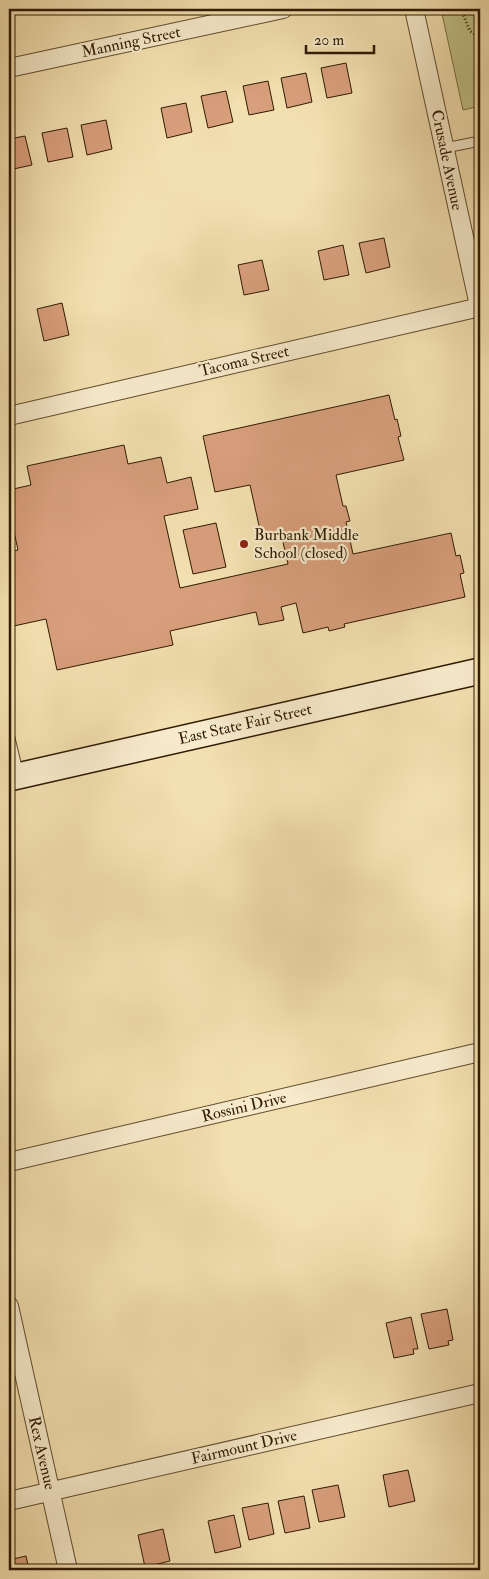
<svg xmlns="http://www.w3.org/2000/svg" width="489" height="1579" viewBox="0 0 489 1579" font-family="'IM FELL Double Pica',serif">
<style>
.green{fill:#c0c187;stroke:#786e44}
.building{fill:#d89f7c;stroke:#2f1a02}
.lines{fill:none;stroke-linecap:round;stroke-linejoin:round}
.lane-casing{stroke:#604c2e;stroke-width:11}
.street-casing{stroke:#604c2e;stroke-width:20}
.secondary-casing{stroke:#2f1a02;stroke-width:28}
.path{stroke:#2f1a02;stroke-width:3;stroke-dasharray:1 2.5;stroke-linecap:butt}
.lane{stroke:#f7ebcc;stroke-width:9}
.street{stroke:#f7ebcc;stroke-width:18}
.secondary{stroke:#f7ebcc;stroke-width:25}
.poi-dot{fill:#8f2418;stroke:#f7ebcc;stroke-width:2}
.labels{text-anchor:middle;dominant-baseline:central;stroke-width:4.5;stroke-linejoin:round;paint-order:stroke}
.street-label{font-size:16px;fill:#2f1a02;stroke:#f7ebcc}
.poi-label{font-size:16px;fill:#2f1a02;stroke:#f7ebcc;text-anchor:start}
</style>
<rect width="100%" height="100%" fill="#f3e0b0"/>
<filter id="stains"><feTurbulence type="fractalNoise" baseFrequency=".004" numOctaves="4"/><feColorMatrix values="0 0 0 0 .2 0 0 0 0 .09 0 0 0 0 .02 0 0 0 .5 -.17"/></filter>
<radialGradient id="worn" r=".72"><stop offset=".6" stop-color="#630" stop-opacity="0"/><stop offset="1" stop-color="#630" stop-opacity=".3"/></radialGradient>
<!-- green -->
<polygon class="green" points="441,9 480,9 480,106 463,110"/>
<!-- building -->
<g class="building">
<polygon points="346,63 352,93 327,98 321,68"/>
<polygon points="306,73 312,102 287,108 281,78"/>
<polygon points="268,81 274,110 249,115 243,86"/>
<polygon points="226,91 233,122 208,128 201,96"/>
<polygon points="186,103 192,132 167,138 161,108"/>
<polygon points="106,120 112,149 87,155 81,125"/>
<polygon points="67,128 73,157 48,162 42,133"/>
<polygon points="25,136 32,165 9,170 9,139"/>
<polygon points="384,238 390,267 366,273 359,243"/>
<polygon points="343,245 349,275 324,280 318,251"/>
<polygon points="262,260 269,290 244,295 238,265"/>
<polygon points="62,303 69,335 44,341 37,309"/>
<polygon points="389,395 395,420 397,419 401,436 398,437 404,460 336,475 343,506 346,506 350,521 346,522 353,554 451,533 456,556 460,555 464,573 460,574 465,597 344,624 345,627 329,631 328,627 303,633 296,603 281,607 284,620 259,625 256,612 170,631 173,645 57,670 46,619 9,627 9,552 18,550 13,527 9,528 9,490 31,485 27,466 124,445 128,464 161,457 167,483 191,477 198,509 164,516 180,588 288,564 281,534 262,539 250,485 215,492 203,436"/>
<polygon points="216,523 226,567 193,574 183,530"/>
<polygon points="447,1309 453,1340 448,1341 449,1345 429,1349 421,1314"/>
<polygon points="411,1317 418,1349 413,1349 414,1354 394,1358 386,1323"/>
<polygon points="408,1470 415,1501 389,1507 383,1475"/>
<polygon points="338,1485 345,1517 319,1522 312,1490"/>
<polygon points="304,1496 310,1528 285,1533 278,1501"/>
<polygon points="268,1503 274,1534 249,1540 242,1508"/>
<polygon points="234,1515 241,1547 215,1553 208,1521"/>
<polygon points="163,1529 170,1561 145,1567 138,1535"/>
<polygon points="26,1556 29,1570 9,1570 9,1560"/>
</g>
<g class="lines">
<!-- lane casing -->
<g class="lane-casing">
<g id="lane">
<polyline points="445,148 480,141"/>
<polyline points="9,734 19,775"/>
</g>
</g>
<!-- street casing -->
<g class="street-casing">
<g id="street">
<polyline points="414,9 480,310"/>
<polyline points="9,68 283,9"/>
<polyline points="9,416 480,307"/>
<polyline points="9,1162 480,1052"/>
<polyline points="9,1306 68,1570"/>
<polyline points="9,1501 480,1393"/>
</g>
</g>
<!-- secondary casing -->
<g class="secondary-casing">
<polyline id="secondary" points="9,778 480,671"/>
</g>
<!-- path -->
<polyline class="path" points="461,9 470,31 480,38"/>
<!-- lane -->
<use href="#lane" class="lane"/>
<!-- street -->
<use href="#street" class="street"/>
<!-- secondary -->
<use href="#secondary" class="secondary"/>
</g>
<!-- markers -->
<circle class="poi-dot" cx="244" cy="544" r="5"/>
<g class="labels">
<!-- street labels -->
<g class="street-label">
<text transform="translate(131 42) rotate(-12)">Manning Street</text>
<text transform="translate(447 160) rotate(78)">Crusade Avenue</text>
<text transform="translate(244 361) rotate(-13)">Tacoma Street</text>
<text transform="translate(245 724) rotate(-13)">East State Fair Street</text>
<text transform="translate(244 1107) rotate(-13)">Rossini Drive</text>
<text transform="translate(244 1447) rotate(-13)">Fairmount Drive</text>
<text transform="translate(42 1453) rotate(77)">Rex Avenue</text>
</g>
<!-- poi labels -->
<g class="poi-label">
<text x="254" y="535">Burbank Middle<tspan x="254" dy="18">School (closed)</tspan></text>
</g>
</g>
<!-- margin -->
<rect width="489" height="1579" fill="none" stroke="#f3e0b0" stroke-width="30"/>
<rect x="10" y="10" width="469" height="1559" fill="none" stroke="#2f1a02" stroke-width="2.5"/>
<rect x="15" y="15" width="459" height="1549" fill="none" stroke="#2f1a02"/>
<!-- scale -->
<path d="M306 45v8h68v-8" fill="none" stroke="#2f1a02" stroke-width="2.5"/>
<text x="314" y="45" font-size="15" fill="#2f1a02" stroke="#f7ebcc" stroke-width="4" paint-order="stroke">20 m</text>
<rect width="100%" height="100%" filter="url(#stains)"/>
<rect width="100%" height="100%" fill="url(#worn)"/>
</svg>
